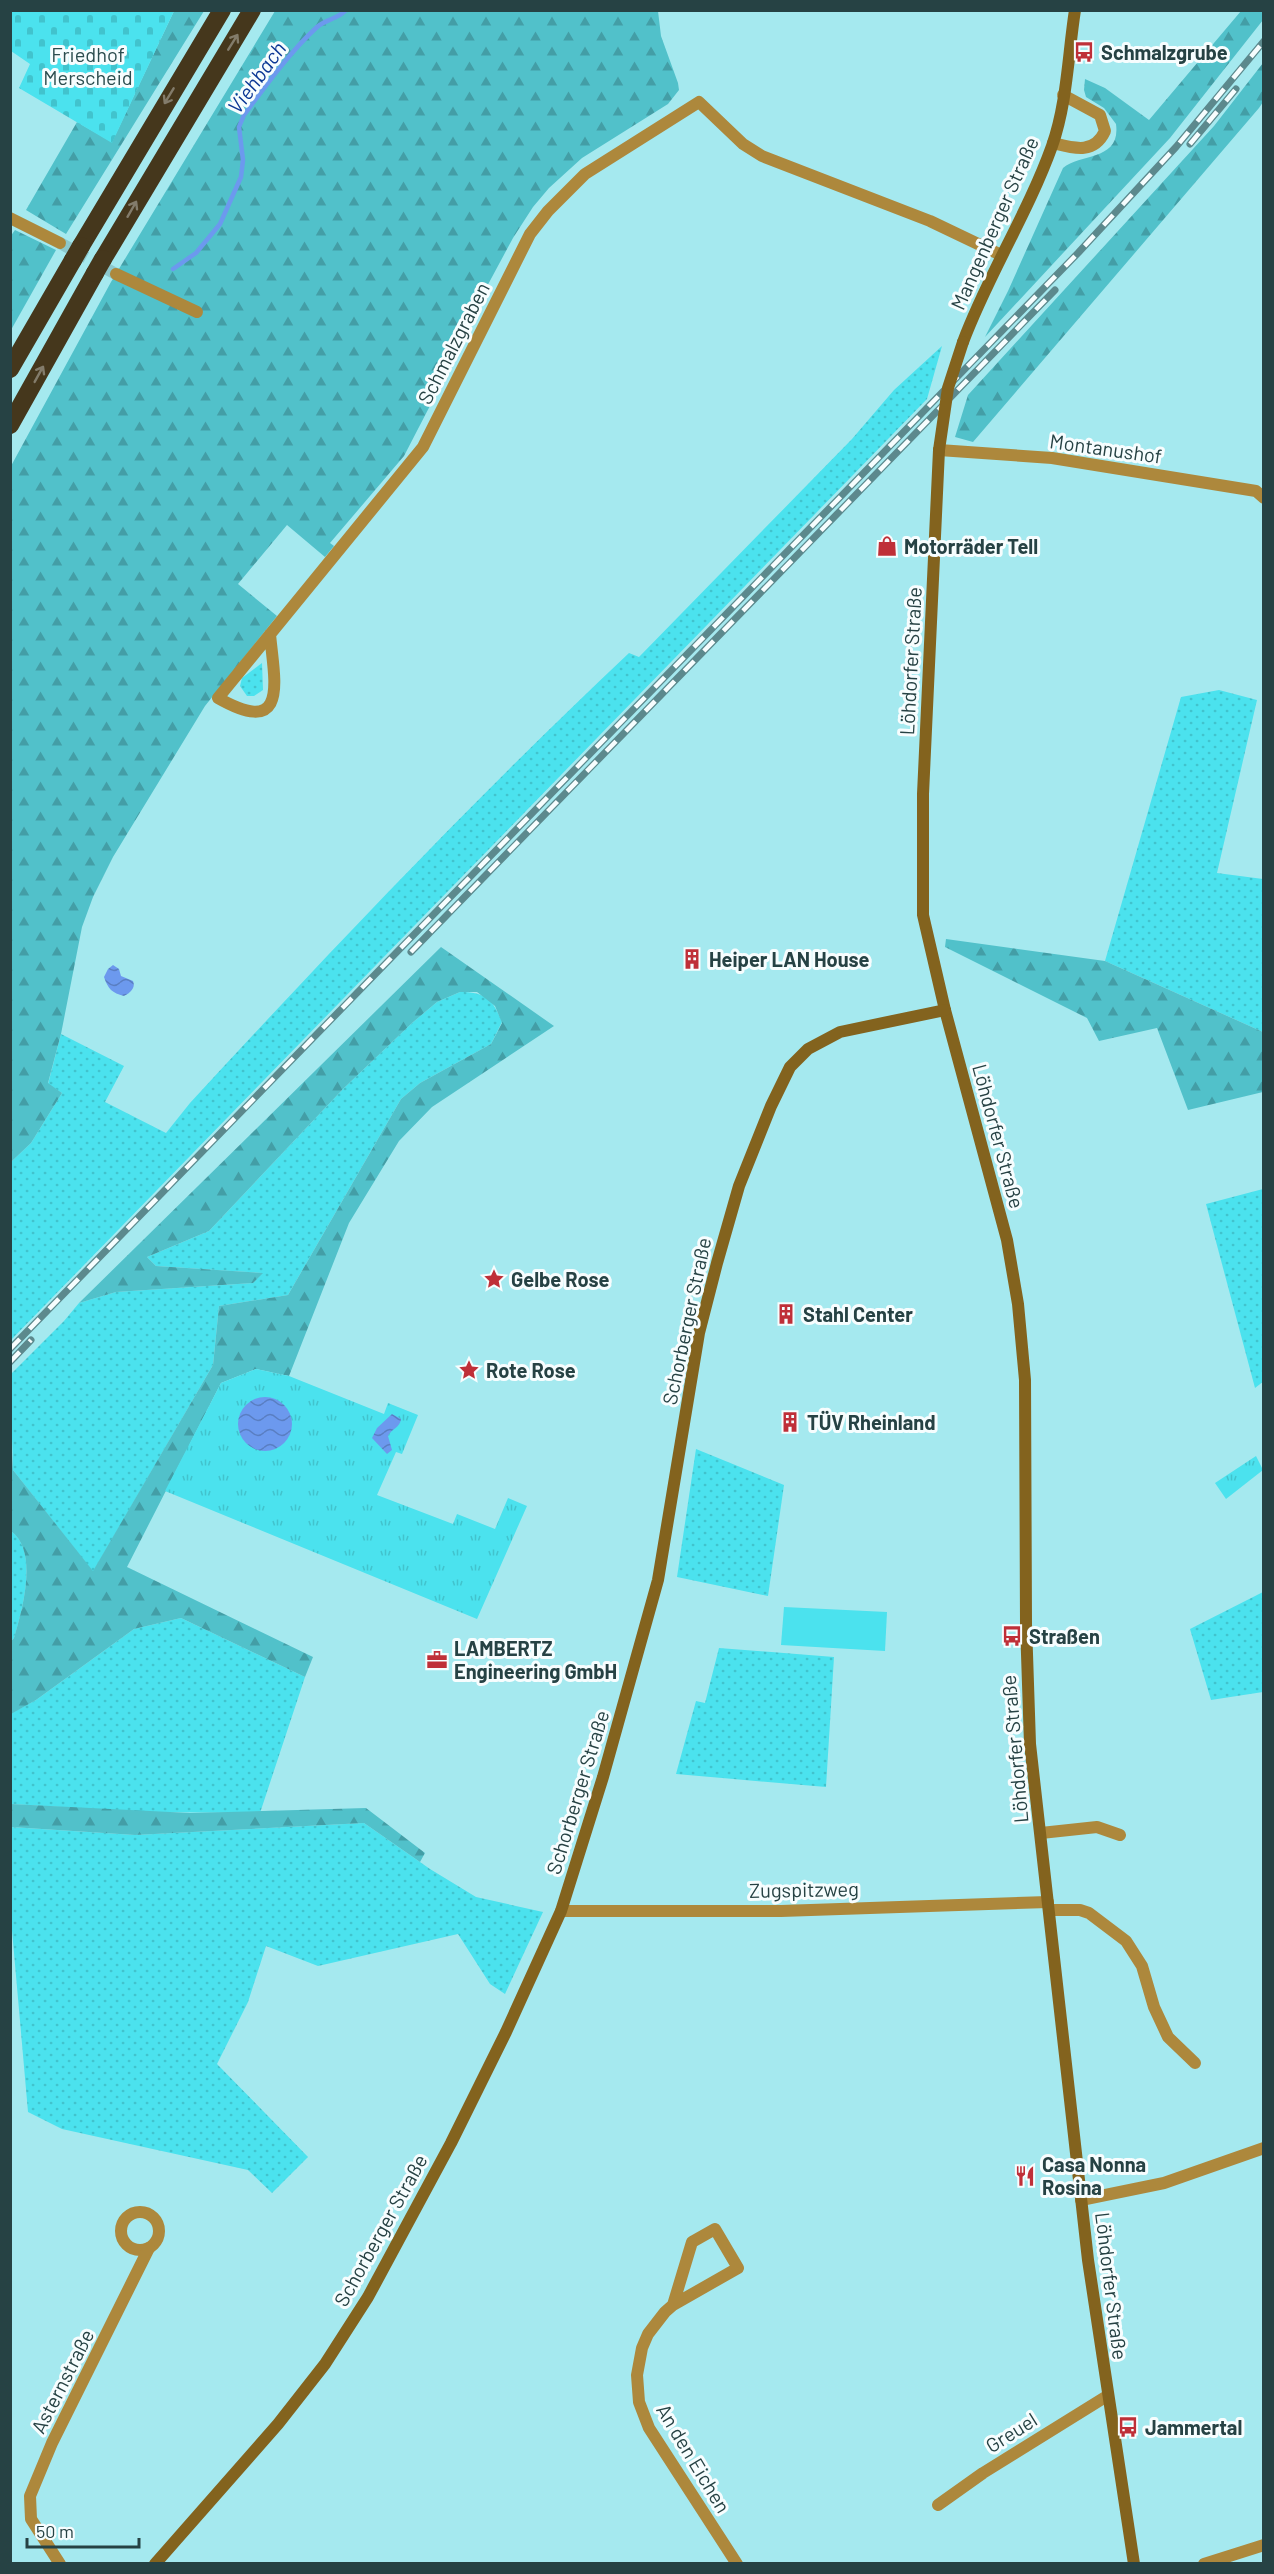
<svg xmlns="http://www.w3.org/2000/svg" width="1274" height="2574" viewBox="0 0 1274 2574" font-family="Barlow,sans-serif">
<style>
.grass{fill:url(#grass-dots)}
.forest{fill:url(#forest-firs)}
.cemetery{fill:url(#cemetery-stones)}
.park{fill:url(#park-tufts)}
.pitch{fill:#4be2ee}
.water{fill:url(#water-waves)}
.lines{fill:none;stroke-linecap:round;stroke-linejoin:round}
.stream{stroke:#6c99ee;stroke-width:4.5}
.street-tunnel{stroke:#8cc8cd;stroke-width:12;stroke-dasharray:12 6;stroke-linecap:butt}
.street{stroke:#ad883c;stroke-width:12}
.secondary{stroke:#83631e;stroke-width:12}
.highway{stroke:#45371c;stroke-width:18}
.rail-casing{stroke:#5c898d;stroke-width:7}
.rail{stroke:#f7fdfe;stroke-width:4.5;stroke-dasharray:14;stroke-linecap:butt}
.secondary-bridge{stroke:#83631e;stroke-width:12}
.highway-bridge{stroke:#45371c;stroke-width:18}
.oneway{stroke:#837c6b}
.labels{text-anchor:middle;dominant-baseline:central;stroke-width:6;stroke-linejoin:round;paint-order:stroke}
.poi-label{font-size:20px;font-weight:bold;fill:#264244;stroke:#f7fdfe;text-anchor:start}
.park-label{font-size:20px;fill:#2b4d4f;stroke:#f7fdfe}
.street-label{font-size:20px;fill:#264244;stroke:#f7fdfe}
.water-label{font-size:21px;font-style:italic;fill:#0c3895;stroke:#f7fdfe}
</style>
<defs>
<pattern id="grass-dots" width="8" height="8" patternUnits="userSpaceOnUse" patternTransform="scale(1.5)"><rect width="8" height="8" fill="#4be2ee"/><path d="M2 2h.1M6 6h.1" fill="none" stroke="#41c3cd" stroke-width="1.8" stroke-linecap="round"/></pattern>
<pattern id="forest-firs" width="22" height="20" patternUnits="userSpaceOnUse" patternTransform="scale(1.5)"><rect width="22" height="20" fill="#51c1ca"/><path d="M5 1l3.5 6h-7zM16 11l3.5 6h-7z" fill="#439ea6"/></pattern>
<pattern id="cemetery-stones" width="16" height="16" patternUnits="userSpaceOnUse" patternTransform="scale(1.5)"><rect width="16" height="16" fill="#4be2ee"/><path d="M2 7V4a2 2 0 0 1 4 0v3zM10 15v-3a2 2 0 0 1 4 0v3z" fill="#41c3cd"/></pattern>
<pattern id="park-tufts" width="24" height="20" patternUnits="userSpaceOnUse" patternTransform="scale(1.5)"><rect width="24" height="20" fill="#4be2ee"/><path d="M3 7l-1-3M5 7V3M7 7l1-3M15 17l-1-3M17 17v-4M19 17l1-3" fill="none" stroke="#41c3cd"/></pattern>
<pattern id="water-waves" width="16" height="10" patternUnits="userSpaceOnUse" patternTransform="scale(1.5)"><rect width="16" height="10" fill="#6c99ee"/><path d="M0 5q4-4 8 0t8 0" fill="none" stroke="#597ec2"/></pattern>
</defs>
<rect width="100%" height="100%" fill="#a5e9ef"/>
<!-- grass -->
<g class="grass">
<path d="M942,346L927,399L11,1340V1162L31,1143L62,1093L48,1084L61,1034L124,1066L105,1102L166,1133L190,1103C332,949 476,797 629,653L639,657L852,439L894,390Z"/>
<polygon points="262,663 263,690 254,696 247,696 240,686 242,678"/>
<polygon points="1219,690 1257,700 1217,873 1263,879 1263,1032 1105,961 1181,697"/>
<path d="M460,992C485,992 493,999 502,1022L491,1044L420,1083L401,1099L288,1295L219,1306L213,1365L93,1572L13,1470L10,1375L64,1321L79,1303L116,1292L253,1283L262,1273L156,1266L147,1257L209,1231L343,1089L412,1023L437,1002Z"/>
<polygon points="1263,1189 1264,1381 1255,1388 1206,1204"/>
<polygon points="696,1449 784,1485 768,1596 677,1577"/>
<path d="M11,1531C39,1551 22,1611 14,1638L11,1641Z"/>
<polygon points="1263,1592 1263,1692 1211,1700 1190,1629"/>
<polygon points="181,1618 305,1677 260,1813 145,1812 11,1804 10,1714 36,1700 134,1629"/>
<polygon points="719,1648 834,1657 826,1787 676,1774 696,1701 705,1703"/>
<polygon points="364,1823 430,1869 476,1897 543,1912 505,1994 490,1984 458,1934 318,1966 266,1946 248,2002 217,2064 308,2157 272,2193 248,2170 62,2129 28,2112 11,1919 10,1827 135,1835"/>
</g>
<!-- forest -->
<g class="forest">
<polygon points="174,11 204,11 66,234 26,210 77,122 112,142"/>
<polygon points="275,11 658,11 661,36 678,83 679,90 668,104 582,158 549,188 533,207 513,238 470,318 448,371 404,456 330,543 334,546 325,557 287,525 238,584 277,616 205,706 113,857 93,897 82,927 61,1034 48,1083 62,1093 31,1143 11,1162 11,466 111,282"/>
<path d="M1241,11H1263V20L1170,138L985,337L1008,291L1063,168C1081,153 1121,161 1116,124L1104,108L1086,97L1084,90L1085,79L1105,88L1149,120Z"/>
<polygon points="1263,63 1263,102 1259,108 973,442 955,437 968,395 1214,126"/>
<polygon points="15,230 56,250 11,330 10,237"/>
<polygon points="946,939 1105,961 1263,1032 1263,1092 1188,1110 1157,1028 1099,1041 1087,1018 945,947"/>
<path d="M441,947L554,1026L432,1107L399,1141L349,1223L289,1376L256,1369L221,1383L127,1567L313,1657L305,1677L181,1618L134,1629L36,1700L11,1714V1641L14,1638C22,1611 39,1551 11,1531L10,1416L13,1470L93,1571L213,1365L219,1306L288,1295L401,1099L420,1083L491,1044L502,1023L495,1006L477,992H460L437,1002L412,1023L343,1089L209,1231L147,1257L156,1266L263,1273L253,1283L116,1292L79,1303Z"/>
<polygon points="11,1804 190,1813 366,1808 425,1853 420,1862 364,1823 135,1835 11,1827"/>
</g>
<!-- cemetery -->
<polygon class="cemetery" points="10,11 174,11 112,143 19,88 30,64 11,51"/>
<!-- park -->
<g class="park">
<polygon points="256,1369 289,1376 384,1414 388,1403 418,1415 402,1454 396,1452 377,1495 453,1524 457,1514 495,1529 508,1498 527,1506 477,1619 165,1491 221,1383"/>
<polygon points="1256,1456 1263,1470 1226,1499 1215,1483"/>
</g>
<!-- pitch -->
<polygon class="pitch" points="784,1607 887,1612 885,1651 781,1645"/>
<!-- water -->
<g class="water">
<path d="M113,965L119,969L121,976L133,981C136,988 130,993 124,996C112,993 108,989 104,977L108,969Z"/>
<circle cx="265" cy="1424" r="27"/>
<path d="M392,1414L401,1419C400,1428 392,1428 388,1436L392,1450L387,1454L372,1438L377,1428Z"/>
</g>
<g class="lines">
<!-- stream -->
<path class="stream" d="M173,269L196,253L220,224L241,177L243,160L239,127L244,115C267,84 289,53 317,27C326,19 338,19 346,10"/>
<!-- street-tunnel -->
<polyline class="street-tunnel" points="60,243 116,274"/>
<!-- street -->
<g class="street">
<path d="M1053,143C1073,148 1094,155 1105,131L1100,115L1063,95"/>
<polyline points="10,218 60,243"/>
<polyline points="116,274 197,312"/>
<polyline points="939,450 1052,458 1256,491 1264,498"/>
<path d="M270,634C274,679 290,739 218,698L423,447L530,234L548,211L585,174L699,102L743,144L762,156L930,221L1001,255"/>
<polyline points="1041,1833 1097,1827 1120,1835"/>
<polyline points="1049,1910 1080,1910 1089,1913 1126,1941 1142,1966 1154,2007 1168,2037 1195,2063"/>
<polyline points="561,1911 781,1911 1048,1902"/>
<polyline points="1081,2200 1164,2183 1264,2148"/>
<circle cx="140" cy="2231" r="19"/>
<polyline points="673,2305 692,2242 715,2229 738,2268 673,2305 665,2312 648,2334 642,2348 637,2375 639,2402 649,2428 737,2564"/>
<polyline points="938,2505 983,2473 1107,2396"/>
<polyline points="60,2564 31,2519 30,2496 52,2443 149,2248"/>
<polyline points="1204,2564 1264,2545"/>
</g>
<!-- secondary -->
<g class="secondary">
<path d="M963,342C988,275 1028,213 1052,146C1067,104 1068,55 1075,10"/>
<polyline points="939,450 923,794 923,915 945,1010 1007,1240 1018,1304 1025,1380 1026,1624 1030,1744 1088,2260 1134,2564"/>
<polyline points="155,2564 278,2424 325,2364 368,2297 451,2143 506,2032 561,1911 603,1777 658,1580 699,1333 717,1263 739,1186 771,1106 790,1067 808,1049 840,1032 945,1010"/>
</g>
<!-- highway -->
<g class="highway">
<polyline points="81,246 222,10"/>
<polyline points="103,259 252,10"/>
<polyline points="10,369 73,260"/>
<polyline points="10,425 95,273"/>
</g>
<!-- rail casing -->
<g class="rail-casing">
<g id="rail">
<polyline points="1190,144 1236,89"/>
<polyline points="411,952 1055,290"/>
<polyline points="10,1349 1078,253 1176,147 1264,41"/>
<polyline points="10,1362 31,1340"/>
</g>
</g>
<!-- rail -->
<use href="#rail" class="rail"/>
<!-- secondary-bridge -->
<polyline class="secondary-bridge" points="939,450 948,388 963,342"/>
<!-- highway-bridge -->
<g class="highway-bridge">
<polyline points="73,260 81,246"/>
<polyline points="95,273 103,259"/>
</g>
</g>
<!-- one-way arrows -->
<defs><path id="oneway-shaft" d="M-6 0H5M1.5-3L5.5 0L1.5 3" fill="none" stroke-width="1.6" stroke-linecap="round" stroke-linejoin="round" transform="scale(1.5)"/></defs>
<g class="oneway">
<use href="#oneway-shaft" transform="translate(233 42) rotate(-58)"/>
<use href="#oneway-shaft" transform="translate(169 96) rotate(121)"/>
<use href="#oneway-shaft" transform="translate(132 209) rotate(-60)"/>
<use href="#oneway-shaft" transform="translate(39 374) rotate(-61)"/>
</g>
<!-- icons -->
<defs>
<g id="bus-bare" transform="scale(1.62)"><path d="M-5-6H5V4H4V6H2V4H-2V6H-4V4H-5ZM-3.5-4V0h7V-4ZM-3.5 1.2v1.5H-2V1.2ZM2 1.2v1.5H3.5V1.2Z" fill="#bf2f38" stroke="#f7fdfe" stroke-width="2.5" paint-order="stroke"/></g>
<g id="shop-bare" transform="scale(1.62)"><path d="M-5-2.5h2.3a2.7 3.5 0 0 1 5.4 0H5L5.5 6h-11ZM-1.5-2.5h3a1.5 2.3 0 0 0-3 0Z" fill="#bf2f38" stroke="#f7fdfe" stroke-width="2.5" paint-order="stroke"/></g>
<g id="building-bare" transform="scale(1.62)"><path d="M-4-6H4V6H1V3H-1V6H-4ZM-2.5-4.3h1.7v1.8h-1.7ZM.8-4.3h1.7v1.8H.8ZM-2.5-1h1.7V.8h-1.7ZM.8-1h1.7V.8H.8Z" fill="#bf2f38" stroke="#f7fdfe" stroke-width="2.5" paint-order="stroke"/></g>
<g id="sight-bare" transform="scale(1.62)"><path d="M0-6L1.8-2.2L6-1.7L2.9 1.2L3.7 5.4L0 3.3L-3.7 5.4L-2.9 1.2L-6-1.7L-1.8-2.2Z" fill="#bf2f38" stroke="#f7fdfe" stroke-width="2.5" paint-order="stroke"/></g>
<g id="office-bare" transform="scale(1.62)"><path d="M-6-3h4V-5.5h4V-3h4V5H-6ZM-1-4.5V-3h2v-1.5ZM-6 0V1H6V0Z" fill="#bf2f38" stroke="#f7fdfe" stroke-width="2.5" paint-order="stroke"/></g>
<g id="restaurant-bare" transform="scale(1.62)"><path d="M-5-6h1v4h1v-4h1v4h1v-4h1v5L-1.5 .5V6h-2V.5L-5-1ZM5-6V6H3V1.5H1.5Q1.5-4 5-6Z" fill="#bf2f38" stroke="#f7fdfe" stroke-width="2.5" paint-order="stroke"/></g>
</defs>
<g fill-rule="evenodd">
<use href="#bus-bare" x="1084" y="52"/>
<use href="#shop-bare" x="887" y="546"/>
<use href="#building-bare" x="692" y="959"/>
<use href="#sight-bare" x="494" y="1279"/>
<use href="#building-bare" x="786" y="1314"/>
<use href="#sight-bare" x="469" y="1370"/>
<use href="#building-bare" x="790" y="1422"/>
<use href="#bus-bare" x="1012" y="1636"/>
<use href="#office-bare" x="437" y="1660"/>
<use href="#restaurant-bare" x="1025" y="2176"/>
<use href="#bus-bare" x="1128" y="2427"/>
</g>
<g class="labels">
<!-- poi labels -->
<g class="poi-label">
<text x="1101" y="52">Schmalzgrube</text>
<text x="904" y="546">Motorräder Tell</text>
<text x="709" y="959">Heiper LAN House</text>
<text x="511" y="1279">Gelbe Rose</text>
<text x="803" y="1314">Stahl Center</text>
<text x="486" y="1370">Rote Rose</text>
<text x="807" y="1422">TÜV Rheinland</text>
<text x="1029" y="1636">Straßen</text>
<text x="454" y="1648">LAMBERTZ<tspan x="454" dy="23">Engineering GmbH</tspan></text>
<text x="1042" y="2164">Casa Nonna<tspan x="1042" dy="23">Rosina</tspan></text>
<text x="1145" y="2427">Jammertal</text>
</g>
<!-- park labels -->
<g class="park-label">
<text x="88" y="54">Friedhof<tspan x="88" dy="23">Merscheid</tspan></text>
</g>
<!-- street labels -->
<g class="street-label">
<text transform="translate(994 223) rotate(-66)">Mangenberger Straße</text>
<text transform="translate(453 343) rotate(-63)">Schmalzgraben</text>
<text transform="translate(1106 448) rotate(8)">Montanushof</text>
<text transform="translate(910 661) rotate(-87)">Löhdorfer Straße</text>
<text transform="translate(999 1136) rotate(75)">Löhdorfer Straße</text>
<text transform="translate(686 1321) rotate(-78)">Schorberger Straße</text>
<text transform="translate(1014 1749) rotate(-95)">Löhdorfer Straße</text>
<text transform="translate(577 1792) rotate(-73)">Schorberger Straße</text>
<text transform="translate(804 1889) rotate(-1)">Zugspitzweg</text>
<text transform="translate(380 2230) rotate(-61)">Schorberger Straße</text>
<text transform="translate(1112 2286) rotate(83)">Löhdorfer Straße</text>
<text transform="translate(62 2381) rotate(-63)">Asternstraße</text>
<text transform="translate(1011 2432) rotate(-32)">Greuel</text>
<text transform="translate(694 2458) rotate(59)">An den Eichen</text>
</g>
<!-- water labels -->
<g class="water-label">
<text transform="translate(256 77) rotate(-54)">Viehbach</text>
</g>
</g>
<!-- border -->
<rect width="1274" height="2574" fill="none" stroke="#264244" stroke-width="24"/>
<!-- scale -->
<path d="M27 2538v9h112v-9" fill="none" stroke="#264244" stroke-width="3"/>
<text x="36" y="2538" font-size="18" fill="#264244" stroke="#f7fdfe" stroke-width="4.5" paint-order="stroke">50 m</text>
</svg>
